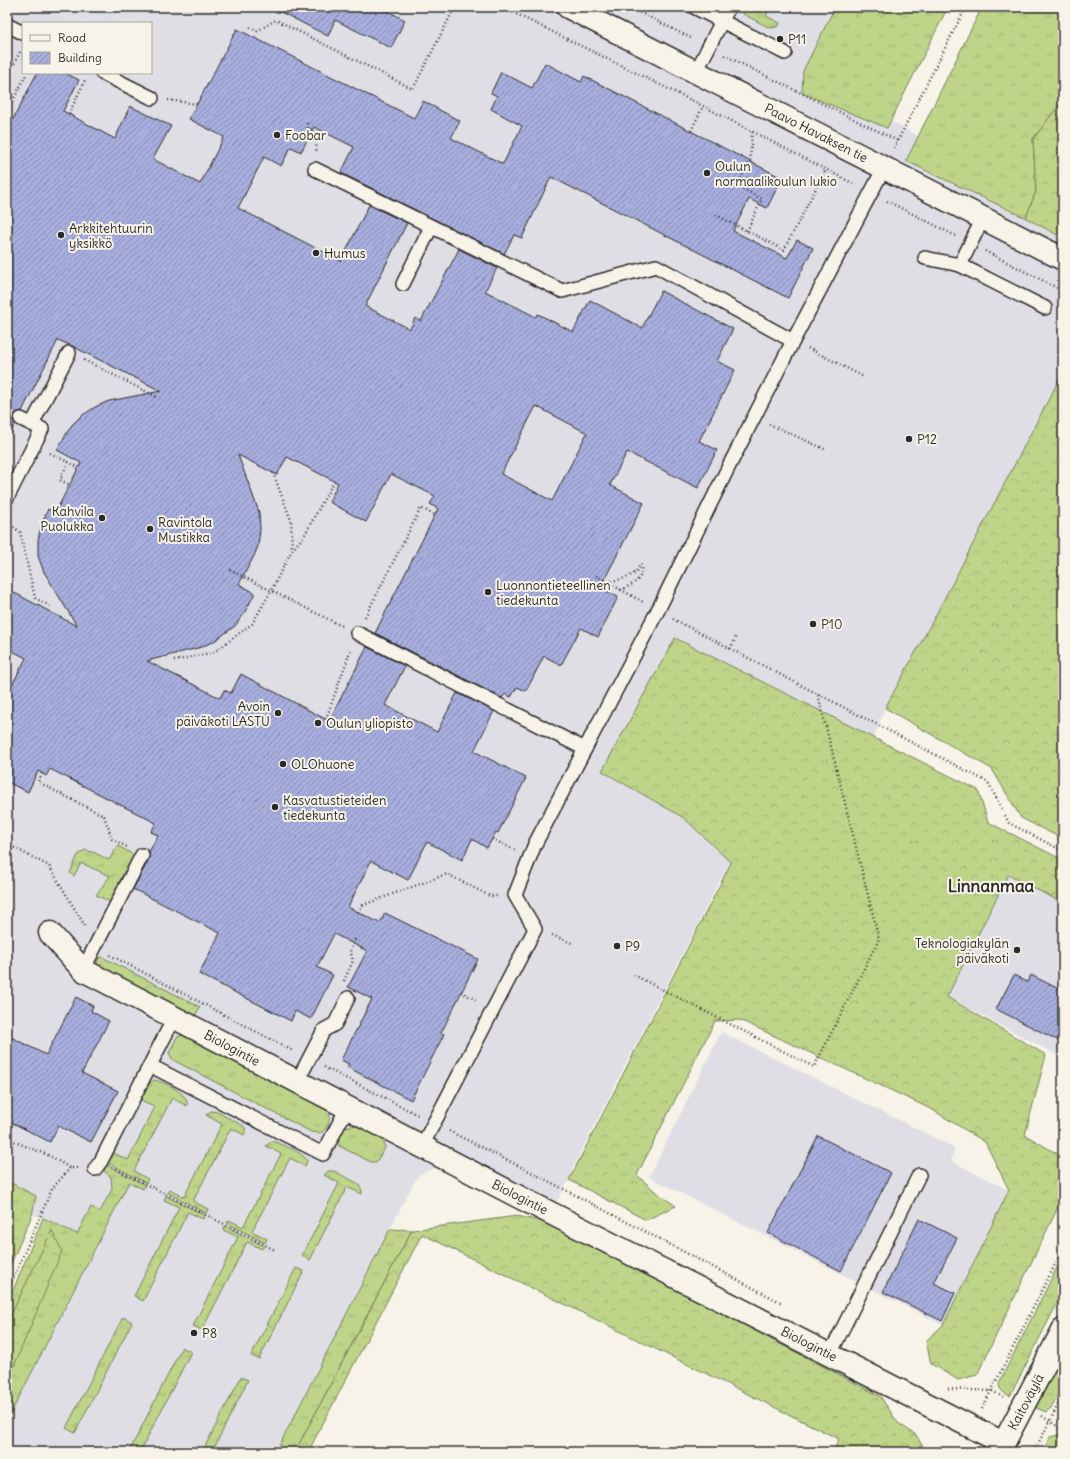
<svg xmlns="http://www.w3.org/2000/svg" width="1070" height="1459" viewBox="0 0 1070 1459" font-family="Delius,sans-serif">
<style>
.built{fill:#dfdee5;fill-rule:evenodd}
.grass{fill:url(#grass-tufts);stroke:#74805a}
.forest{fill:url(#forest-crowns);stroke:#74805a}
.building{fill:url(#building-hatch);stroke:#2b2b2b;fill-rule:evenodd}
.lines{fill:none;stroke-linecap:round;stroke-linejoin:round}
.lane-casing{stroke:#2b2b2b;stroke-width:16}
.street-casing{stroke:#2b2b2b;stroke-width:25}
.secondary-casing{stroke:#2b2b2b;stroke-width:25}
.path{stroke:#2b2b2b;stroke-width:2.5;stroke-dasharray:1 3;stroke-linecap:butt}
.lane{stroke:#f7f3e8;stroke-width:13}
.street{stroke:#f7f3e8;stroke-width:22}
.secondary{stroke:#f7f3e8;stroke-width:22}
.poi-dot{fill:#2b2b2b;stroke:#f7f3e8;stroke-width:1.5}
.labels{text-anchor:middle;dominant-baseline:central;stroke-width:4;stroke-linejoin:round;paint-order:stroke}
.poi-label{font-size:13px;fill:#2b2b2b;stroke:#f7f3e8;text-anchor:start}
.street-label{font-size:13px;fill:#2b2b2b;stroke:#f7f3e8}
.district-label{font-size:17px;font-weight:bold;fill:#2b2b2b;stroke:#f7f3e8}
</style>
<defs>
<pattern id="grass-tufts" width="24" height="20" patternUnits="userSpaceOnUse"><rect width="24" height="20" fill="#bed489"/><path d="M3 7l-1-3M5 7V3M7 7l1-3M15 17l-1-3M17 17v-4M19 17l1-3" fill="none" stroke="#a3b676"/></pattern>
<pattern id="forest-crowns" width="20" height="18" patternUnits="userSpaceOnUse"><rect width="20" height="18" fill="#bed489"/><path d="M2 6a3 3 0 1 1 6 0M12 15a3 3 0 1 1 6 0" fill="none" stroke="#a3b676"/></pattern>
<pattern id="building-hatch" width="6" height="6" patternUnits="userSpaceOnUse"><rect width="6" height="6" fill="#a8aede"/><path d="M-1 1l2-2M0 6l6-6M5 7l2-2" fill="none" stroke="#898eb4"/></pattern>
</defs>
<rect width="100%" height="100%" fill="#f7f3e8"/>
<filter id="ink" filterUnits="userSpaceOnUse"><feTurbulence type="fractalNoise" baseFrequency=".025" numOctaves="2"/><feDisplacementMap in="SourceGraphic" scale="8" xChannelSelector="R" yChannelSelector="G"/><feConvolveMatrix kernelMatrix="1 2 1 2 8 2 1 2 1" color-interpolation-filters="sRGB"/></filter>
<g filter="url(#ink)">
<!-- built -->
<g class="built">
<path d="M7,7H835L803,72L918,136L906,161L1026,218L1063,238V372L926,634L885,708L874,738L675,638L602,771L684,818L731,863L721,879L573,1167L569,1180L545,1222L435,1168L420,1174L413,1184L276,1452H7V1421L97,1245L43,1218L32,1215L36,1196L7,1181ZM23,23H151V73H23Z"/>
<polygon points="1008,875 1063,903 1063,1058 947,997"/>
<polygon points="721,1032 955,1148 951,1161 1009,1190 943,1325 649,1177"/>
</g>
<!-- grass -->
<g class="grass">
<polygon points="741,7 748,7 757,11 759,7 770,7 766,16 780,23 779,26 772,28 768,27 743,14"/>
<polygon points="835,7 948,7 887,128 802,93 803,71"/>
<polygon points="982,7 1063,7 1063,100 1033,139 1036,191 1026,218 906,161"/>
<polygon points="118,846 141,859 133,873 125,870 110,902 96,895 110,876 81,863 74,876 70,873 78,855 85,850 95,853 109,860"/>
<polygon points="99,957 102,957 200,1007 195,1016 98,966 97,963"/>
<path d="M183,1035L329,1111C332,1116 327,1130 322,1132C319,1134 314,1132 311,1132L173,1060L169,1053L177,1037Z"/>
<path d="M154,1080C164,1082 190,1093 187,1106L172,1098L134,1171L148,1179L146,1183L108,1163L114,1153L128,1160L155,1107L141,1100L148,1085Z"/>
<path d="M211,1111L217,1112L242,1125C246,1127 246,1131 244,1135L231,1128L193,1201L208,1209L206,1213L168,1193L170,1189L184,1197L222,1124L206,1115Z"/>
<polygon points="355,1125 380,1137 384,1142 385,1148 376,1162 371,1162 339,1146 338,1141 345,1127"/>
<path d="M272,1141C281,1144 304,1152 307,1161L305,1166L290,1158L252,1231L267,1239L265,1243L227,1223L229,1220L243,1227L281,1154L266,1146Z"/>
<polygon points="107,1165 145,1185 143,1189 129,1182 7,1421 7,1305 43,1218 77,1234 91,1207 100,1212 112,1189 111,1177 104,1171"/>
<polygon points="328,1171 334,1171 359,1184 362,1191 362,1194 347,1187 310,1260 302,1256 339,1183 324,1175"/>
<polygon points="166,1196 205,1215 203,1219 188,1212 143,1301 134,1296 179,1207 164,1200"/>
<polygon points="225,1226 264,1246 262,1249 247,1242 202,1330 193,1326 238,1237 223,1230"/>
<polygon points="390,1229 412,1230 295,1452 276,1452"/>
<path d="M1063,1256V1292L1010,1396C1004,1393 999,1391 999,1383Z"/>
<polygon points="296,1268 304,1271 259,1359 251,1356"/>
<polygon points="123,1317 132,1322 75,1433 66,1428"/>
<polygon points="182,1347 191,1352 140,1452 129,1452"/>
<polygon points="1063,1350 1063,1385 1051,1408 1046,1412 1034,1407"/>
<polygon points="241,1377 248,1380 212,1452 202,1452"/>
</g>
<!-- forest -->
<g class="forest">
<polygon points="1063,100 1063,238 1026,218 1036,191 1033,139"/>
<polygon points="1063,372 1063,839 1021,818 992,769 885,708 930,626"/>
<polygon points="675,638 978,790 988,822 1063,860 1063,903 1008,875 947,997 1046,1055 1025,1135 1063,1157 1063,1197 977,1375 958,1380 931,1364 926,1341 943,1325 1009,1190 985,1142 931,1109 740,1020 715,1021 637,1175 657,1193 676,1206 646,1220 569,1180 731,863 684,818 602,771"/>
<polygon points="7,1181 36,1196 32,1215 7,1273"/>
<polygon points="517,1216 545,1222 880,1396 898,1423 916,1435 926,1452 833,1452 839,1439 422,1234 308,1452 295,1452 412,1230"/>
<polygon points="52,1230 62,1251 7,1383 7,1323"/>
<polygon points="1058,1435 1063,1438 1063,1452 1042,1452 1050,1437"/>
</g>
<!-- building -->
<g class="building">
<polygon points="271,7 380,7 405,20 391,48 335,20 328,36"/>
<path d="M237,29L414,118L423,101L460,121L451,138L503,164L522,126L491,109L497,96L491,93L501,72L532,88L545,63L581,82L584,76L782,178L767,208L749,199L733,231L787,258L797,240L813,248L788,298L551,177L522,238L514,235L504,254L341,173L354,147L314,127L301,152L291,147L281,166L264,157L238,208L341,261L369,205L407,223L365,306L410,329L415,318L421,321L459,249L497,268L485,291L536,317L538,314L573,332L590,300L642,328L661,291L733,329L717,361L735,370L699,441L717,450L698,488L627,452L610,485L644,503L600,588L618,597L598,637L581,628L561,665L544,656L526,691L517,687L511,697L505,694L502,698L375,633L438,509L430,504L435,496L391,474L366,522L329,502L338,483L287,457L277,475L238,455L259,512L260,529L258,546L254,556L239,584L255,593L244,614L235,626L213,642L198,648L147,661L220,698L224,690L231,693L241,674L329,721L367,647L405,666L385,705L437,732L457,693L494,711L474,751L526,778L498,833L496,832L487,848L472,839L462,860L427,842L408,880L371,861L348,907L380,923L385,913L478,959L441,1033L444,1034L411,1100L347,1067L349,1064L341,1060L372,999L348,987L367,951L334,934L317,967L333,975L311,1019L295,1011L291,1021L199,974L220,933L133,889L149,859V852L158,835L151,832L156,823L50,769L46,776L38,771L28,792L7,782V695L26,658L7,648V589L77,626L44,572L38,556V540L41,526L48,509L55,513L81,463L57,450L71,426L81,416L97,406L109,401L161,391L72,346L58,340L22,411L17,412L14,415L13,420L15,424L7,440V131L37,73H65L79,80L63,111L115,139L130,106L171,126L153,159L200,184L224,137L189,119ZM536,406L587,433L552,501L501,474Z"/>
<polygon points="1014,975 1027,982 1031,975 1063,991 1063,1043 996,1009"/>
<polygon points="76,997 93,1006 91,1011 109,1021 82,1073 118,1091 91,1142 58,1126 50,1142 7,1120 7,1035 46,1055"/>
<polygon points="818,1136 891,1173 841,1271 768,1233"/>
<polygon points="919,1219 957,1238 934,1283 955,1293 942,1321 883,1292"/>
</g>
<g class="lines">
<!-- lane casing -->
<g class="lane-casing">
<g id="lane">
<polyline points="694,7 785,53"/>
<polyline points="7,25 23,33"/>
<polyline points="696,72 729,7"/>
<polyline points="102,73 152,98"/>
<polyline points="315,169 562,291 656,266 793,341"/>
<polyline points="925,258 960,265 1045,308"/>
<polyline points="960,265 983,218"/>
<polyline points="403,284 431,227"/>
<polyline points="32,424 69,353"/>
<polyline points="7,498 42,429 21,419"/>
<polyline points="357,633 585,749"/>
<polyline points="83,970 142,855"/>
<polyline points="151,1066 323,1154 347,1108"/>
<polyline points="297,1082 324,1030 335,1024 348,998"/>
<polyline points="422,1146 535,929 515,895 535,844 658,610 729,466 793,341 884,168"/>
<polyline points="95,1169 101,1161 174,1018"/>
<polyline points="830,1354 919,1175"/>
</g>
</g>
<!-- street casing -->
<g class="street-casing">
<g id="street">
<polyline points="568,7 1063,259"/>
<polyline points="50,933 83,970 519,1197 1003,1443"/>
</g>
</g>
<!-- secondary casing -->
<g class="secondary-casing">
<polyline id="secondary" points="999,1452 1063,1330"/>
</g>
<!-- path -->
<g class="path">
<polyline points="502,7 703,106 856,185"/>
<polyline points="629,7 693,39"/>
<polyline points="250,27 257,31 276,20 413,89 455,7"/>
<polyline points="724,55 898,141"/>
<polyline points="7,78 21,50"/>
<polyline points="168,100 197,104"/>
<polyline points="7,112 27,73"/>
<polyline points="69,114 86,78"/>
<polyline points="307,123 308,128 317,133 316,153"/>
<polyline points="7,127 9,127"/>
<polyline points="691,131 703,106"/>
<polyline points="894,148 966,7"/>
<polyline points="887,201 956,236"/>
<polyline points="716,215 784,250 826,169"/>
<polyline points="747,231 762,199 737,186 750,161 752,132"/>
<polyline points="985,251 1063,291"/>
<polyline points="808,348 864,377"/>
<polyline points="84,360 159,398"/>
<polyline points="769,424 827,450"/>
<polyline points="50,453 68,462 60,480 70,485"/>
<polyline points="68,462 78,467"/>
<polyline points="7,522 20,532 35,598 52,607"/>
<polyline points="292,550 304,536 334,481"/>
<polyline points="230,570 342,626"/>
<polyline points="596,576 643,602"/>
<polyline points="607,582 626,578 635,573 641,564"/>
<path d="M620,590C633,585 644,579 641,565"/>
<polyline points="365,617 421,508 435,515"/>
<polyline points="673,619 988,782 1009,823 1063,851"/>
<polyline points="730,649 737,635"/>
<polyline points="174,661 214,652 252,624 271,591 292,550 291,520 273,473"/>
<polyline points="326,719 351,649"/>
<polyline points="42,773 38,782 104,816 112,839 127,847"/>
<polyline points="492,839 515,850"/>
<polyline points="7,844 49,866 85,926"/>
<polyline points="358,912 363,905 447,874 490,896 498,896"/>
<polyline points="552,935 574,944"/>
<polyline points="110,955 293,1051"/>
<polyline points="634,975 814,1067 879,939 818,695"/>
<polyline points="344,981 353,961 350,950 355,940 359,942"/>
<polyline points="461,992 478,1001"/>
<polyline points="324,1067 418,1115"/>
<polyline points="449,1131 533,1173 782,1303"/>
<polyline points="7,1138 12,1141"/>
<polyline points="7,1144 13,1141 50,1156 70,1168 78,1168"/>
<polyline points="116,1169 275,1250"/>
<polyline points="7,1293 52,1189 70,1168"/>
<polyline points="948,1389 992,1391 1003,1397"/>
<polyline points="982,1409 1063,1249"/>
<polyline points="1042,1416 1063,1430"/>
<polyline points="1034,1452 1063,1395"/>
</g>
<!-- lane -->
<use href="#lane" class="lane"/>
<!-- street -->
<use href="#street" class="street"/>
<!-- secondary -->
<use href="#secondary" class="secondary"/>
</g>
</g>
<!-- markers -->
<g class="poi-dot">
<circle cx="780" cy="39" r="4"/>
<circle cx="277" cy="135" r="4"/>
<circle cx="707" cy="173" r="4"/>
<circle cx="61" cy="235" r="4"/>
<circle cx="316" cy="253" r="4"/>
<circle cx="909" cy="439" r="4"/>
<circle cx="102" cy="518" r="4"/>
<circle cx="150" cy="529" r="4"/>
<circle cx="488" cy="592" r="4"/>
<circle cx="813" cy="624" r="4"/>
<circle cx="278" cy="713" r="4"/>
<circle cx="318" cy="723" r="4"/>
<circle cx="283" cy="764" r="4"/>
<circle cx="275" cy="807" r="4"/>
<circle cx="617" cy="946" r="4"/>
<circle cx="1017" cy="950" r="4"/>
<circle cx="194" cy="1333" r="4"/>
</g>
<g class="labels">
<!-- poi labels -->
<g class="poi-label">
<text x="788" y="39">P11</text>
<text x="285" y="135">Foobar</text>
<text x="715" y="166">Oulun<tspan x="715" dy="15">normaalikoulun lukio</tspan></text>
<text x="69" y="228">Arkkitehtuurin<tspan x="69" dy="15">yksikkö</tspan></text>
<text x="324" y="253">Humus</text>
<text x="917" y="439">P12</text>
<text x="94" y="511" text-anchor="end">Kahvila<tspan x="94" dy="15">Puolukka</tspan></text>
<text x="158" y="522">Ravintola<tspan x="158" dy="15">Mustikka</tspan></text>
<text x="496" y="585">Luonnontieteellinen<tspan x="496" dy="15">tiedekunta</tspan></text>
<text x="821" y="624">P10</text>
<text x="270" y="706" text-anchor="end">Avoin<tspan x="270" dy="15">päiväkoti LASTU</tspan></text>
<text x="326" y="723">Oulun yliopisto</text>
<text x="291" y="764">OLOhuone</text>
<text x="283" y="800">Kasvatustieteiden<tspan x="283" dy="15">tiedekunta</tspan></text>
<text x="1009" y="943" text-anchor="end">Teknologiakylän<tspan x="1009" dy="15">päiväkoti</tspan></text>
<text x="625" y="946">P9</text>
<text x="202" y="1333">P8</text>
</g>
<!-- street labels -->
<g class="street-label">
<text transform="translate(816 133) rotate(27)">Paavo Havaksen tie</text>
<text transform="translate(232 1048) rotate(28)">Biologintie</text>
<text transform="translate(520 1197) rotate(27)">Biologintie</text>
<text transform="translate(809 1344) rotate(27)">Biologintie</text>
<text transform="translate(1026 1402) rotate(-62)">Kaitoväylä</text>
</g>
<!-- district labels -->
<g class="district-label">
<text x="991" y="886">Linnanmaa</text>
</g>
</g>
<!-- margin -->
<rect width="1070" height="1459" fill="none" stroke="#f7f3e8" stroke-width="24"/>
<rect x="12" y="12" width="1046" height="1435" fill="none" stroke="#2b2b2b" stroke-width="1.5" filter="url(#ink)"/>
<!-- legend -->
<rect x="22" y="22" width="130" height="52" fill="#f7f3e8" stroke="#a5a39c"/>
<rect x="30" y="35" width="20" height="6" fill="#f7f3e8" stroke="#a5a39c"/>
<text x="58" y="42" font-size="12" fill="#2b2b2b">Road</text>
<rect x="30" y="52" width="20" height="12" fill="url(#building-hatch)" stroke="#a5a39c"/>
<text x="58" y="62" font-size="12" fill="#2b2b2b">Building</text>
</svg>
